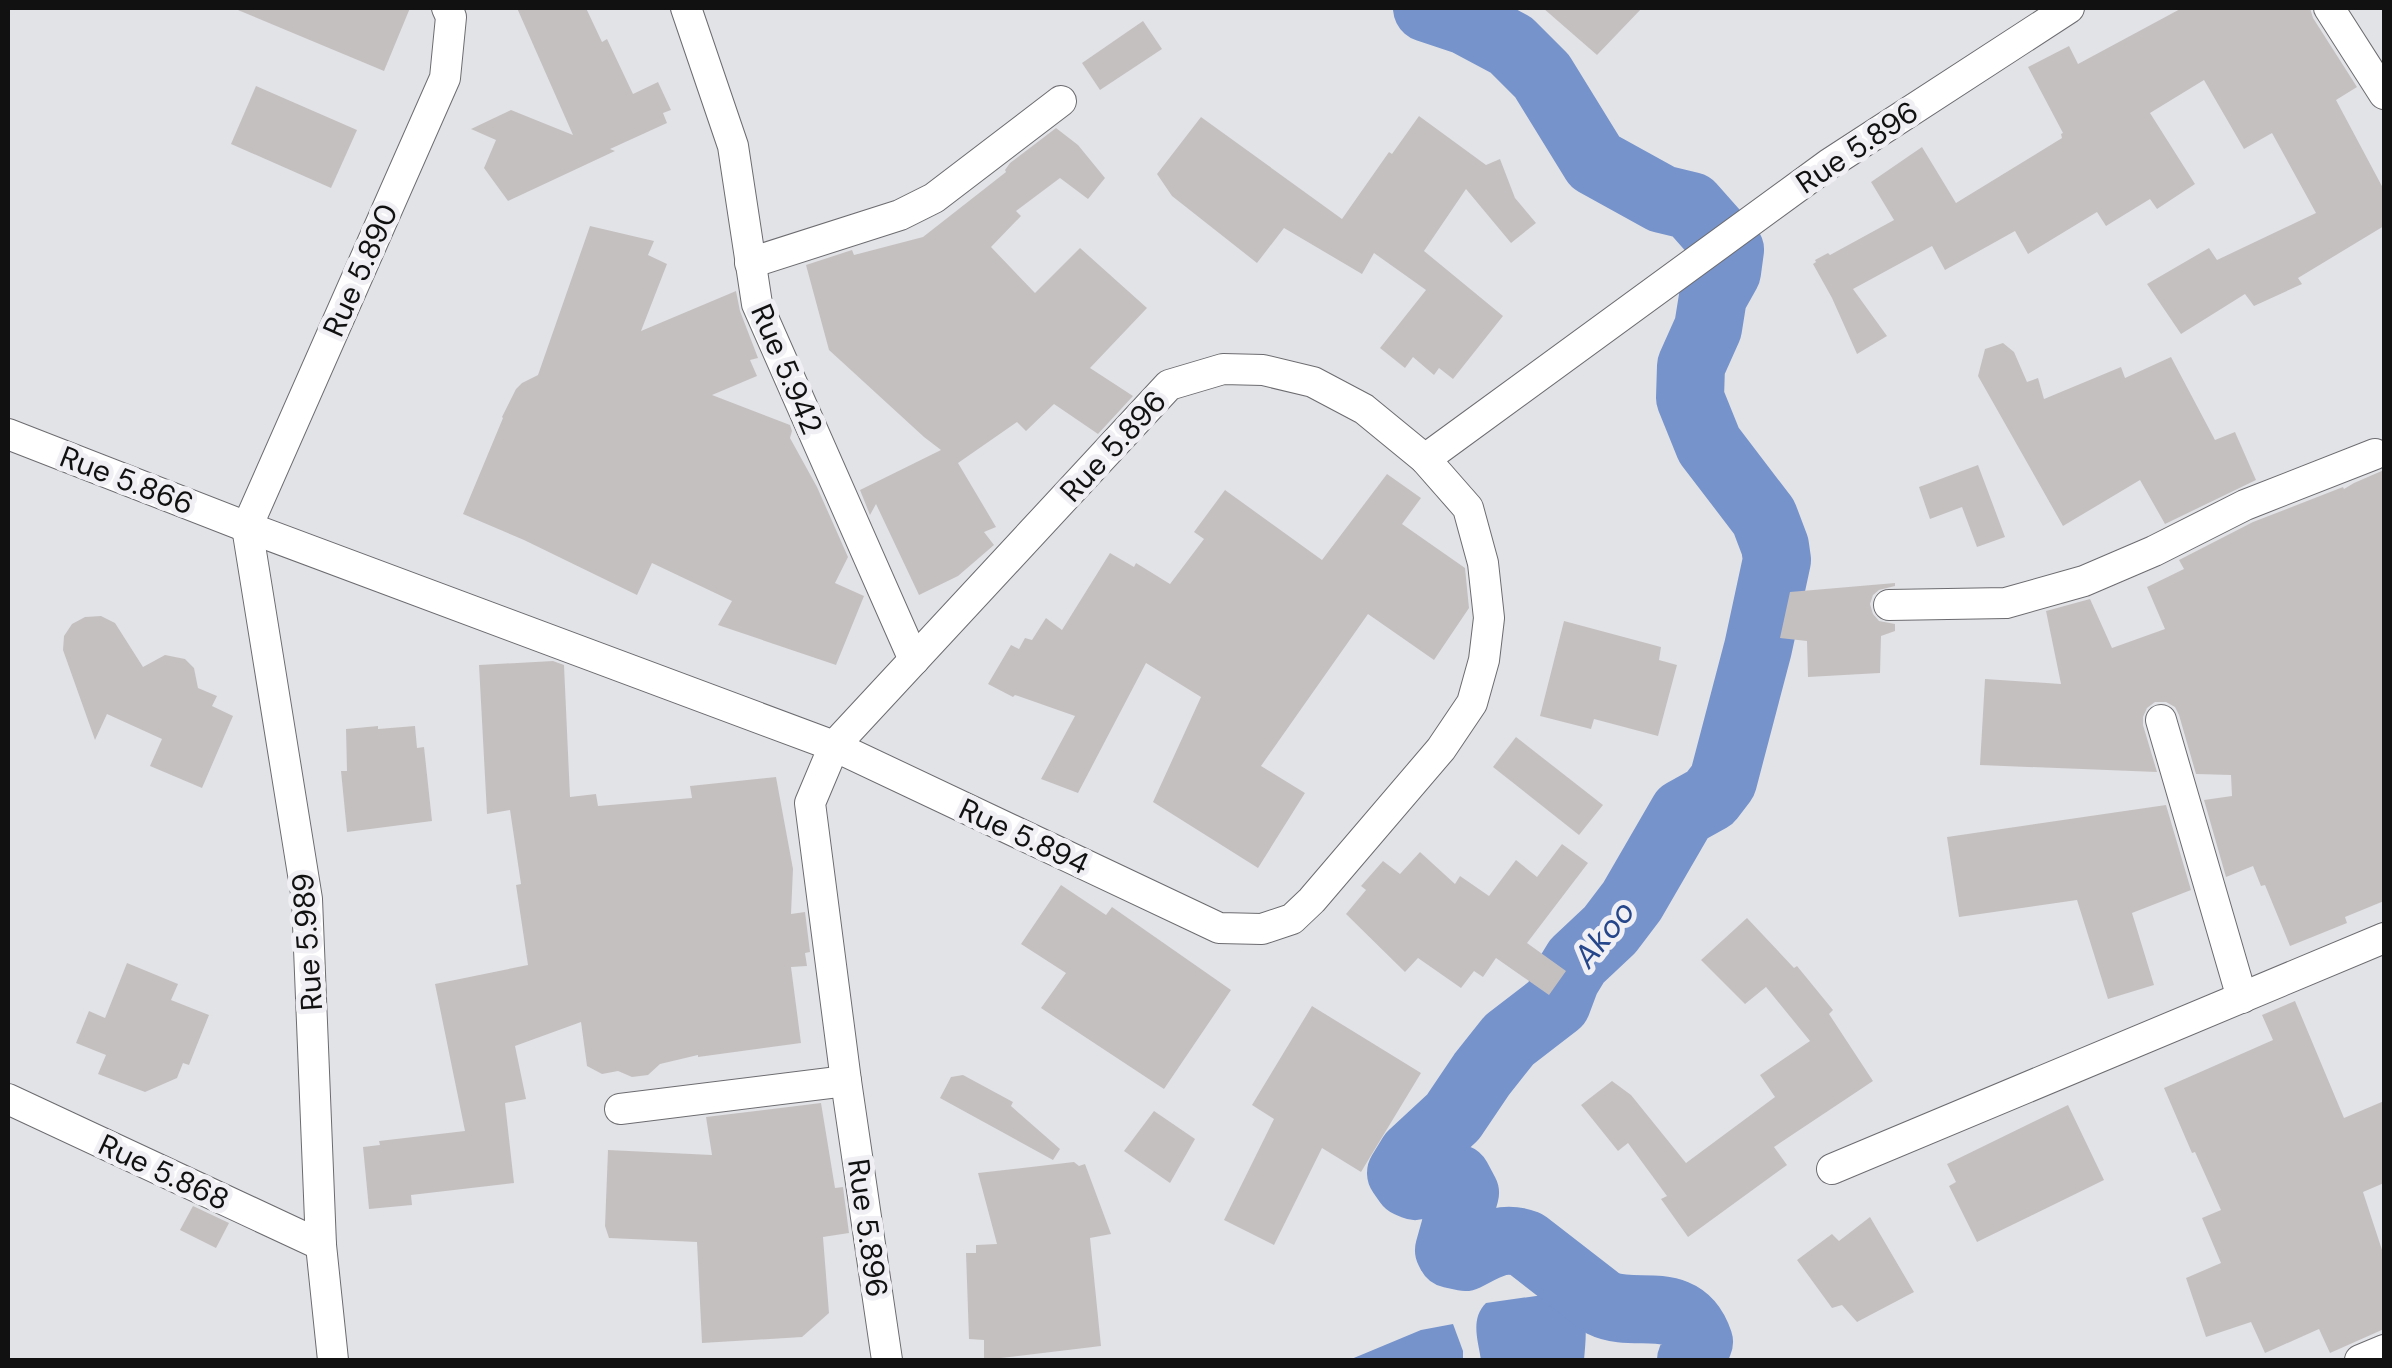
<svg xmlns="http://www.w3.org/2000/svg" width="2392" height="1368" viewBox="0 0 2392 1368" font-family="'DM Sans',sans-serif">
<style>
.water{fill:#7693cc}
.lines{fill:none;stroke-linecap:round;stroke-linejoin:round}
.river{stroke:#7693cc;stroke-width:68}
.building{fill:#c5c0c0}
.minor-casing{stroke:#6c6c70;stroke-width:32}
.minor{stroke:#fff;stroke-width:30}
.labels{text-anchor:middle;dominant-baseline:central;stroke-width:10;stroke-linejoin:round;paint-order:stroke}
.street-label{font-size:30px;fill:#111112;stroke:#f0f0f4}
.water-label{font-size:32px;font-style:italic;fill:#26468b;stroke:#f0f0f4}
</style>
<rect width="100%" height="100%" fill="#e2e3e7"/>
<!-- water -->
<g class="water">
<path d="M1571,1291C1590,1308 1586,1336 1584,1360H1481C1478,1340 1470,1319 1486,1303Z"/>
<polygon points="1453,1324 1463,1351 1463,1360 1349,1360 1421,1330"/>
</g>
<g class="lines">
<!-- river -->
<path class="river" d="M1427,8L1466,21L1511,45L1542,76L1595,162L1662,199L1691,206L1730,250L1727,272L1713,297L1708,328L1691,366L1690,398L1709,445L1764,517L1775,546L1777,560L1758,648L1723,781L1710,798L1683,813L1632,901L1610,930L1577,961L1566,979L1557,1003L1509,1040L1482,1074L1453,1117L1412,1155L1401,1173L1408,1183L1415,1186C1430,1179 1441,1172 1457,1178L1465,1193L1449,1250L1451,1254L1465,1257C1487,1246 1502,1235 1526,1244L1602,1303C1636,1320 1682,1291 1699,1342L1691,1360"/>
</g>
<!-- building -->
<g class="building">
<polygon points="233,8 410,8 384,71"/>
<polygon points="517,8 586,8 602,42 607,39 633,94 658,82 671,110 663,113 667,123 610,149 615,151 508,201 484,168 496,140 471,129 511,110 573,135"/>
<polygon points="1543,8 1642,8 1597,55"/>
<polygon points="2182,8 2310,8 2313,18 2357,87 2336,100 2384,190 2384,226 2298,278 2302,284 2254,306 2245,294 2181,334 2147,284 2209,248 2217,260 2316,213 2272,133 2244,149 2204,80 2150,113 2195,184 2157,209 2150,199 2106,226 2097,212 2028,254 2015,231 1945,270 1932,246 1853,289 1887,336 1857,354 1832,298 1813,264 1816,262 1815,260 1828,253 1830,255 1894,220 1871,182 1922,147 1956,203 2062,138 2061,134 2063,133 2028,67 2069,46 2078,64"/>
<polygon points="1143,21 1162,49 1100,90 1082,63"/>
<polygon points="256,86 357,130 331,188 231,144"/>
<polygon points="1419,116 1486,165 1500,159 1515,198 1536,223 1511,243 1466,189 1424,251 1503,316 1453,379 1439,368 1434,375 1413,357 1405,368 1380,348 1426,290 1374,253 1362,274 1284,228 1257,263 1172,196 1157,174 1201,117 1342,219 1389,152 1392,154"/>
<polygon points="1056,128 1078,145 1105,178 1088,199 1060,178 1016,211 1021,216 991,247 1035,293 1080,248 1147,308 1090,368 1133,396 1098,434 1054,404 1026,431 1017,422 958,463 996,527 984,532 994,545 958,576 919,595 876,504 870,515 860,490 941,450 924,437 829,350 806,265 852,250 854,255 923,237 1006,172 1005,170 1010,163"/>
<polygon points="590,226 654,241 648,255 667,264 641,331 736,291 740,311 758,358 750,360 757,376 712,395 790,425 792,431 790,438 817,487 848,557 835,583 864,596 836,665 718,625 732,601 652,563 637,595 524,540 463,514 503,418 502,417 516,389 522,383 538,375"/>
<polygon points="2003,343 2014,352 2027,382 2038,378 2044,399 2121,367 2125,378 2171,357 2215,440 2235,432 2256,480 2165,524 2140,480 2063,526 1978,376 1985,349"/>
<polygon points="1978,465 2005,537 1977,547 1962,507 1930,519 1919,487"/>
<polygon points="2384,470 2384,901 2345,917 2347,923 2290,946 2265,885 2261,886 2253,866 2226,877 2204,800 2232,796 2231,775 2196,774 2179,715 2175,707 2166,702 2155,702 2147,708 2143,717 2143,725 2157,772 1980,765 1985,679 2061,684 2046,611 2090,599 2112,648 2165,629 2147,587 2184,569 2179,560 2253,522 2343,487 2344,489 2354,483"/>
<polygon points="1387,474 1421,498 1402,524 1465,568 1469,608 1434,660 1368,614 1261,766 1305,793 1258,868 1153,802 1201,697 1146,663 1078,793 1041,779 1075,716 1015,695 1013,697 988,684 1011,645 1019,649 1025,638 1032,640 1046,618 1062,630 1110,553 1134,567 1136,563 1170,584 1204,539 1194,532 1225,490 1322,560"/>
<polygon points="1895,583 1895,586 1879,590 1873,595 1870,604 1873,614 1879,621 1895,624 1895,631 1881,636 1880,673 1808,677 1807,641 1780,638 1790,592"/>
<polygon points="101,616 115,623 143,667 165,655 185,659 194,668 198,688 217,696 212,706 233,716 202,788 150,766 162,739 107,714 95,740 63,650 64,636 72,624 85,617"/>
<polygon points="1564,621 1661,647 1659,660 1677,665 1658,736 1594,719 1591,729 1540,716"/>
<polygon points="553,661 564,665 570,797 596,794 598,806 692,798 690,786 776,777 793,869 791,914 805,912 810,952 805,953 807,966 791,967 801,1043 698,1057 698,1055 660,1064 648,1075 632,1077 618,1071 602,1074 587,1066 581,1022 515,1046 526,1099 505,1103 514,1183 411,1195 412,1205 369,1209 363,1147 380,1145 379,1141 465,1131 435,984 528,965 516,885 521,884 510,810 487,814 479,665"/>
<polygon points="378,726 378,729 415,726 417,748 424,747 432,821 347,832 341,771 347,771 346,729"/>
<polygon points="1516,737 1603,805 1579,835 1493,767"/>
<polygon points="2166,805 2191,890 2132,913 2154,985 2108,999 2077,900 1959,917 1947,837"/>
<polygon points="1562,844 1588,863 1527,943 1566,971 1549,995 1496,958 1483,977 1474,971 1461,988 1418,958 1405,972 1346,914 1366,890 1361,886 1383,861 1400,874 1420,852 1455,884 1460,876 1489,896 1516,860 1537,877"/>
<polygon points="1061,885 1106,915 1112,907 1231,990 1164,1089 1041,1008 1066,973 1021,944"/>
<polygon points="1747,918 1794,968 1797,966 1833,1010 1829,1014 1873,1081 1774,1147 1787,1165 1688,1237 1661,1199 1667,1196 1628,1143 1618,1151 1581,1105 1612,1081 1631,1095 1686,1163 1775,1097 1760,1075 1810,1041 1766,987 1745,1004 1701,960"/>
<polygon points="127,963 178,984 171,1000 209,1015 189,1065 183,1063 177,1078 145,1092 98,1074 106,1055 76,1043 89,1011 105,1018"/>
<polygon points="2295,1001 2344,1118 2384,1101 2384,1183 2363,1192 2384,1256 2384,1329 2330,1353 2319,1329 2265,1353 2251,1322 2206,1337 2186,1278 2221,1263 2202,1218 2221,1210 2195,1152 2192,1153 2164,1088 2273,1040 2262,1015"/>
<polygon points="1312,1006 1421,1073 1361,1172 1322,1148 1274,1245 1224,1220 1274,1119 1252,1105"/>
<polygon points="963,1075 1013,1102 1011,1106 1060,1149 1053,1160 940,1098 951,1077"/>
<polygon points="821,1103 835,1188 843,1187 849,1233 823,1237 829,1313 802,1337 702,1343 697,1242 609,1238 605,1226 608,1150 712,1155 706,1117"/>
<polygon points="2068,1105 2104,1180 1977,1242 1949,1186 1956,1182 1947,1164"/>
<polygon points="1154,1111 1195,1139 1170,1183 1124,1151"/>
<polygon points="1074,1162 1079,1166 1085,1164 1111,1234 1090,1238 1101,1346 984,1360 984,1340 969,1339 966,1253 976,1253 976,1245 997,1244 978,1173"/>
<polygon points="193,1206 229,1223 216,1248 180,1230"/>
<polygon points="1870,1217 1914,1292 1857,1322 1842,1305 1832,1308 1797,1260 1832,1234 1839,1241"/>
</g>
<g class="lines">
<!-- minor casing -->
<g class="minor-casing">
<g id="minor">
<polyline points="686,8 733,146 757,304 914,660"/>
<polyline points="2329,8 2384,94"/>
<polyline points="750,263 900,215 934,198 1061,101"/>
<polyline points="8,434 247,527 834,746 1219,928 1262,929 1292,919 1312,900 1441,749 1472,703 1484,660 1489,618 1483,563 1468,508 1425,459 1364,409 1313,382 1263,370 1223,369 1169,385 834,746 810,803 846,1081 887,1360"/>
<polyline points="1425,459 1829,164 2069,8"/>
<polyline points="247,527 307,899 321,1245 333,1360"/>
<polyline points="247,527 445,78 451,17 447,8"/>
<polyline points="1889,605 2006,603 2084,581 2154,551 2245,505 2375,454"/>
<polyline points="2161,720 2242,998"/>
<polyline points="8,1099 321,1245"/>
<polyline points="620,1109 846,1081"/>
<polyline points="1832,1169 2384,938"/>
<polyline points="2360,1360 2384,1350"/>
</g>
</g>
<!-- minor -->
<use href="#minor" class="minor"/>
</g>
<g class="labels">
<!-- street labels -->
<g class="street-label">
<text transform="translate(1857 147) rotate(-34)">Rue 5.896</text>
<text transform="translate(360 270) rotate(-66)">Rue 5.890</text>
<text transform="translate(787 369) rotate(67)">Rue 5.942</text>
<text transform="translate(1113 446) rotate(-47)">Rue 5.896</text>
<text transform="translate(127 480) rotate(21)">Rue 5.866</text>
<text transform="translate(1024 836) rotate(25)">Rue 5.894</text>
<text transform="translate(307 942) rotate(-94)">Rue 5.989</text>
<text transform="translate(164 1172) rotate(25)">Rue 5.868</text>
<text transform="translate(868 1228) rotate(82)">Rue 5.896</text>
</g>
<!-- water labels -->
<g class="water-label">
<text transform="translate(1604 934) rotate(-51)">Akoo</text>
</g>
</g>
<!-- border -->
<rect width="2392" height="1368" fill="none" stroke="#111112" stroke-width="20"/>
</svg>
